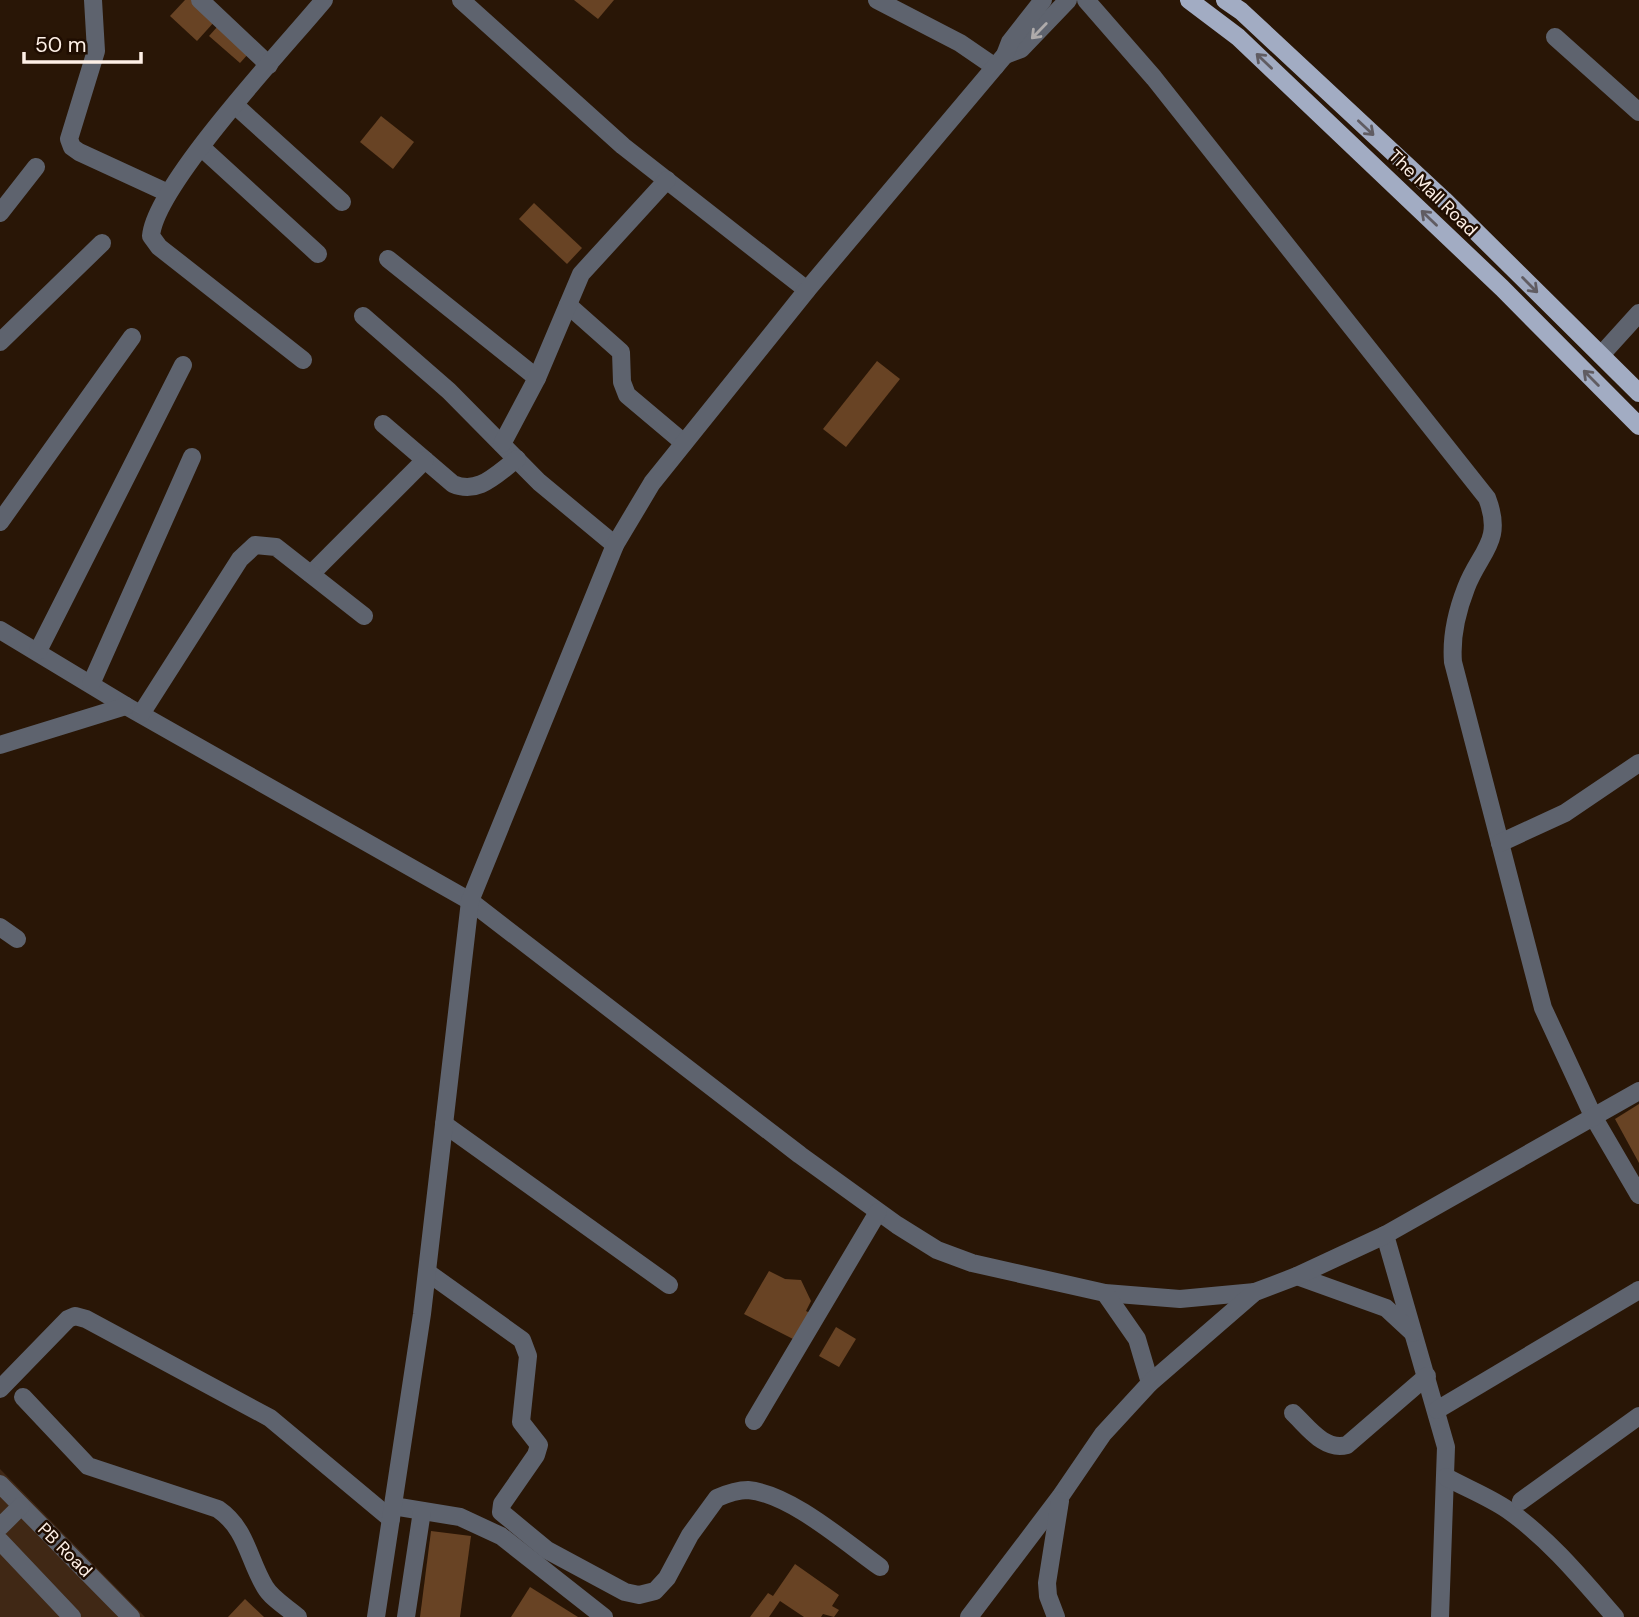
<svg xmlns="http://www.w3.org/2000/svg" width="1639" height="1617" viewBox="0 0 1639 1617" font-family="'DM Sans',sans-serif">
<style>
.green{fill:#402815}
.building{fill:#684324}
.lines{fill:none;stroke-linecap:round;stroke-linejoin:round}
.minor{stroke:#5e636e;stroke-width:18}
.major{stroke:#a2acc3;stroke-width:18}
.oneway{stroke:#aeaaaa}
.oneway2{stroke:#605c62}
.labels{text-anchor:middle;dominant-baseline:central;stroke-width:5;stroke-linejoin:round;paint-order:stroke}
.street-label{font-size:18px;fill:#fef0e6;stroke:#1f0d01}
</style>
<rect width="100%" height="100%" fill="#291606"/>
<!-- green -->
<polygon class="green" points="0,1469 145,1617 0,1617"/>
<!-- building -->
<g class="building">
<polygon points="185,0 192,0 215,21 197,41 170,16"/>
<polygon points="574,0 614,0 598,19"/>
<polygon points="218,26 249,53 240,63 209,36"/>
<polygon points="381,116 414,142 393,169 360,142"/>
<polygon points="534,203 582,248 567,264 519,219"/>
<polygon points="877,361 900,379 846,447 823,429"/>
<polygon points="1639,1104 1639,1163 1615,1119"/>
<polygon points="769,1271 785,1279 801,1280 811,1301 806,1311 812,1314 797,1341 744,1314"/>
<polygon points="836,1327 856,1339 839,1367 819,1356"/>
<polygon points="431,1531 471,1536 460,1617 420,1617"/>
<polygon points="795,1564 839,1595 832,1606 839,1610 834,1617 823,1614 821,1617 804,1617 780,1601 769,1617 750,1617 768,1593 773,1596"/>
<polygon points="530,1587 578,1617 511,1617"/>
<polygon points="245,1599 264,1617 228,1617"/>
</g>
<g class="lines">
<!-- minor -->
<g class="minor">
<polyline points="93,0 96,51 69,139 72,147 79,152 168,193"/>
<polyline points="200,0 269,65"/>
<polyline points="461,0 623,146 807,290"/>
<polyline points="877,0 960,43 995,67"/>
<path d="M1086,0L1154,78L1487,498C1504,542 1480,551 1466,588C1457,611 1451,637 1453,662L1543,1008L1594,1118L1639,1195"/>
<polyline points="1555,37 1639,112"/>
<polyline points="1005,55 1021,49 1068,0"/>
<polyline points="236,106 342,202"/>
<polyline points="201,147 318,254"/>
<polyline points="0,213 36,167"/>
<polyline points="388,259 537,378"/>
<polyline points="568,305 621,352 622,382 627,395 684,443"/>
<polyline points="363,316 449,391 539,482 615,545"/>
<polyline points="0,342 102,243"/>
<polyline points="1601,355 1639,313"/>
<path d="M303,360L159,247L151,236C155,185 286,46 324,0"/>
<path d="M383,424L453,484C479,495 496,474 517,459"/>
<polyline points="502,444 537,378 581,274 667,180"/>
<polyline points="0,522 132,337"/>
<polyline points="311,574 425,460"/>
<polyline points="0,630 126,706 470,901 800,1155 897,1225 937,1250 972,1263 1105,1293 1180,1299 1255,1292"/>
<polyline points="38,651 183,365"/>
<polyline points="91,684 192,457"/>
<polyline points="141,714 240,559 255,545 276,547 364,616"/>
<polyline points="0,745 126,706"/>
<polyline points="1500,843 1565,813 1639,763"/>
<polyline points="0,927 17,939"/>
<polyline points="444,1124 669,1285"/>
<polyline points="1385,1235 1446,1447 1440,1617"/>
<path d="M427,1272L522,1340L528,1356L521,1422L539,1445L536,1455L502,1504L501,1512L547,1550L625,1592L639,1595L655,1591L667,1578L690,1535L717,1498C726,1494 738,1490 748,1490C791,1494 846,1543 880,1567"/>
<polyline points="1297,1276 1386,1308 1413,1333"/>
<polyline points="1105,1293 1137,1339 1150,1383"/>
<polyline points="0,1389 68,1319 75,1316 86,1319 270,1418 391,1519"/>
<path d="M23,1397L88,1466L218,1509C247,1529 248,1559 265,1587C272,1599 288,1608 298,1617"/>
<polyline points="1437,1410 1639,1290"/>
<path d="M1293,1413C1308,1427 1324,1451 1347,1445L1427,1376"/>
<polyline points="754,1421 878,1212"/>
<path d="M1446,1477C1466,1488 1489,1497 1508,1510C1550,1540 1581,1578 1615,1617"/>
<polyline points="0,1484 131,1617"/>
<polyline points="1521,1501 1639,1416"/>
<polyline points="393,1506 460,1517 501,1536 604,1617"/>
<polyline points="0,1527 21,1506"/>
<polyline points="0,1541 72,1617"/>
<polyline points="376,1617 422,1314 470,901 615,545 652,483 807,290 1005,55 1010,42 1043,0"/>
<polyline points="406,1617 422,1511"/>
<polyline points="969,1617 1060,1497 1103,1434 1150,1383 1255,1292 1297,1276 1385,1235 1639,1091"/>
<polyline points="1056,1617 1048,1596 1047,1583 1060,1501"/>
</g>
<!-- major -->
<g class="major">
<polyline points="1189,0 1238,37 1502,288 1639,426"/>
<polyline points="1225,0 1241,11 1444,200 1639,393"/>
</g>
</g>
<!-- one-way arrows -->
<defs><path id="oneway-shaft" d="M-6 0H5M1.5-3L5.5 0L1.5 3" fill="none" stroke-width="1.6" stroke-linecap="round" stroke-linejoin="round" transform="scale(1.75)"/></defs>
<use class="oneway" href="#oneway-shaft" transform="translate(1039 31) rotate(134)"/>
<g class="oneway2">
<use href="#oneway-shaft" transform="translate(1264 61) rotate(-136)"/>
<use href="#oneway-shaft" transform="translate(1366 128) rotate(43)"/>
<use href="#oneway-shaft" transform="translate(1429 218) rotate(-136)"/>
<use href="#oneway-shaft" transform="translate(1530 285) rotate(45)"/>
<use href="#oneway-shaft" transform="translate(1591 378) rotate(-135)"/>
</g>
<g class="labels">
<!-- street labels -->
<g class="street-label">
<text transform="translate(1433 193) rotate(44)">The Mall Road</text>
<text transform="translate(65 1550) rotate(45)">PB Road</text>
</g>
</g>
<!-- scale -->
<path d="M24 52v10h117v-10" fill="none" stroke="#fef0e6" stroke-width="3.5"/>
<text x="35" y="52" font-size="21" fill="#fef0e6" stroke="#1f0d01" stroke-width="5" paint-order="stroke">50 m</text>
</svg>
